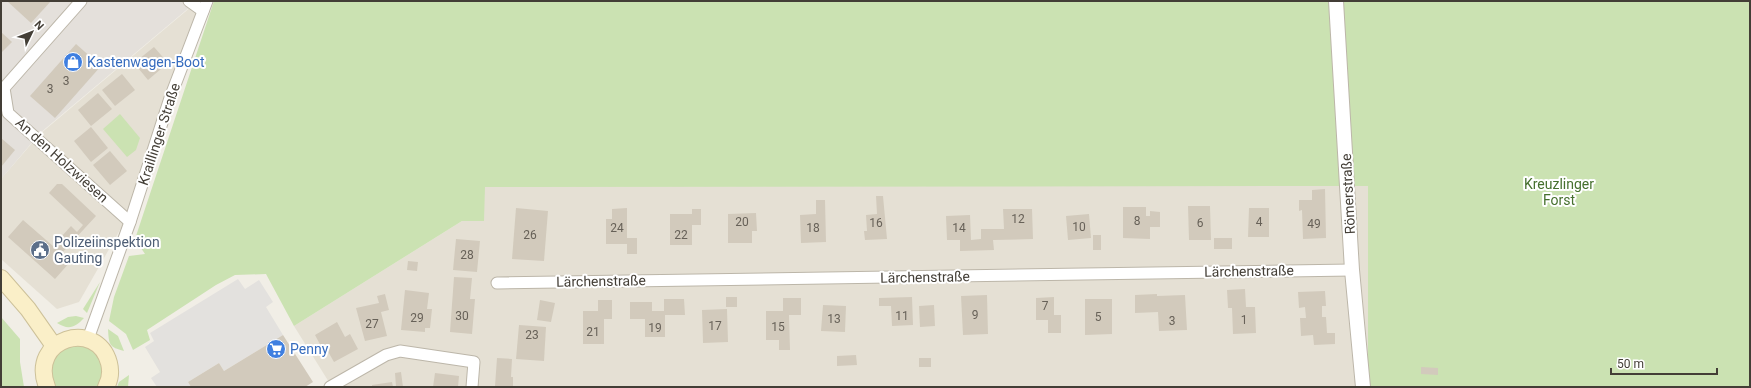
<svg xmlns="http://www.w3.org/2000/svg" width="1751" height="388" viewBox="0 0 1751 388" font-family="Roboto,sans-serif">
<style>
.residential{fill:#e5e0d4}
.industrial{fill:#e4e0db}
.green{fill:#cbe2b2}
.parking{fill:#e3e1de}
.building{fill:#d2cabc}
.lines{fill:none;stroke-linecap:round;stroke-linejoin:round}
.minor-casing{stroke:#bcb6a9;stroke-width:13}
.tertiary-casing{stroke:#bcb6a9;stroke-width:16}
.secondary-casing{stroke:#cdc199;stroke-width:18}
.minor{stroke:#fff;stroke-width:11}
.tertiary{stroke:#fff;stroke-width:14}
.secondary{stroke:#faefc8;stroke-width:16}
.labels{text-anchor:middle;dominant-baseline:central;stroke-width:4;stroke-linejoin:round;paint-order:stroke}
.number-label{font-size:12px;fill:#676158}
.shop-label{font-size:14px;fill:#366cbe;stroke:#fff;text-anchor:start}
.street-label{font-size:14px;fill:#433e36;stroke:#fff}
.park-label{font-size:14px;fill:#46702e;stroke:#fff}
.service-label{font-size:14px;fill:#4e5e75;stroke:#fff;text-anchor:start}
</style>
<rect width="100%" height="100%" fill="#f1eee6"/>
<!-- residential -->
<g class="residential">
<polygon points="198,1 204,4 129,214 79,302 57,309 1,259 1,179 40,134"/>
<polygon points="576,185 1368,186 1368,387 332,387 294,326 462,221 484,221 484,187"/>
</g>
<!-- industrial -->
<polygon class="industrial" points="1,1 197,1 40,133 1,179"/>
<!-- green -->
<g class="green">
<polygon points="214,1 1750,1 1750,387 1368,387 1368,186 485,187 484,221 462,221 294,326 266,274 235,275 216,285 147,330 150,340 133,350 126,334 109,321 114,297 129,256 145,254 135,239"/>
<polygon points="120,114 140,138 136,150 127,157 103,129"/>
<polygon points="100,282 87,313 83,309"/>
<path d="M76,316L84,318C75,328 68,330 57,323L68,317Z"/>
<polygon points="1,317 20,339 20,362 24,387 1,387"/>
<path d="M108,329L118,336L124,351C109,347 109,345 108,329Z"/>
<path d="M83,345C87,347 94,349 97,353C104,362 105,378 98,387H56L50,373L53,359L62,348Z"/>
<polygon points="129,375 128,387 117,387 119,382"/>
</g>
<!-- parking -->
<polygon class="parking" points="238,279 245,289 259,280 273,302 266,307 283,335 224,371 219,363 188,382 191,387 157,387 151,378 160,372 145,347 154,341 150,333"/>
<!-- building -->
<g class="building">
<polygon points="7,1 51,1 31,23"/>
<polygon points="1,32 12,42 1,53"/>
<polygon points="76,44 101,66 55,118 30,96"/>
<polygon points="154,47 168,63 148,80 134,63"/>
<polygon points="122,74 135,90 115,106 102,90"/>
<polygon points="98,93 112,109 91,126 78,110"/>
<polygon points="91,127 108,148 91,162 74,141"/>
<polygon points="1,138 15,150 1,167"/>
<polygon points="110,151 127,171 110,185 93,165"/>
<polygon points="57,184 62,184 96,216 61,254 70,262 55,279 8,237 23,220 53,246 71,226 77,232 83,225 49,193"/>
<polygon points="1325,189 1326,238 1303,239 1302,210 1299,211 1299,200 1312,200 1312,190"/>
<polygon points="876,196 883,196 887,239 865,240 864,231 867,231 866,215 877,214"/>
<polygon points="816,200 825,200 826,242 801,243 800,215 816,214"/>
<polygon points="1188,206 1210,206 1211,240 1189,240"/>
<polygon points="1123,207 1146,207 1146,216 1150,216 1150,211 1160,212 1160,227 1150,227 1150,239 1123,238"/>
<polygon points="516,208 548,211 544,261 512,259"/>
<polygon points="627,208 627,238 637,238 637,254 627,254 627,244 606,244 606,219 612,219 612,209"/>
<polygon points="1249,208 1269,208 1269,237 1248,237"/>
<polygon points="692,209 701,209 701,225 692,225 692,245 670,245 670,214 692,214"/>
<polygon points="1003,209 1032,209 1033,239 993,240 994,250 960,251 960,240 947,240 946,216 970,215 971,240 981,239 981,229 1004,229"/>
<polygon points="756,213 757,231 752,231 752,243 728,243 728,214"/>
<polygon points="1089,214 1091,238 1068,240 1066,216"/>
<rect x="1093" y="235" width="8" height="15"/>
<rect x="1214" y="238" width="18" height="11"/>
<polygon points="456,239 480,241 477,272 453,270"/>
<polygon points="408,261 418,262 417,271 407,270"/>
<polygon points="454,277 472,278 470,299 475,299 472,334 450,332"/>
<polygon points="1245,289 1246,307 1255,307 1256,333 1233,334 1232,308 1228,308 1227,290"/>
<polygon points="405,290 429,293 427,309 432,309 430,328 425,328 425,332 401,330"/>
<polygon points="1325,291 1326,306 1322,306 1322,317 1326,317 1327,333 1335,333 1335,344 1314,345 1313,335 1301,336 1300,318 1306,318 1305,307 1299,308 1298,292"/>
<polygon points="385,294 389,310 381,312 387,336 365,341 356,308 379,303 377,296"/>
<polygon points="1157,294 1157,296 1185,295 1187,330 1159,331 1158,312 1135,313 1135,295"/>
<polygon points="987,295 988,334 963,335 961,296"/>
<rect x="726" y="297" width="11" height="10"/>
<polygon points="912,297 913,325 892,326 891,306 879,306 879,298"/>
<polygon points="1054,297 1054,315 1061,315 1061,333 1048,333 1048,320 1036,320 1036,298"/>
<polygon points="783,298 801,298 801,315 789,315 790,350 779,350 779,340 766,340 766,311 783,311"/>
<polygon points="664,299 684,299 685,315 665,315 665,337 645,337 645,319 630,319 630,302 652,302 652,311 664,311"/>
<polygon points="1085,299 1112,299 1112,334 1085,335"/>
<polygon points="540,300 555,303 551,322 537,320"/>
<polygon points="598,300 612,300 612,319 604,319 604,344 583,344 583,311 598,311"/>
<polygon points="823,305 846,306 845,332 821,331"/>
<polygon points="934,305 935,326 920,327 919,306"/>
<polygon points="727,309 728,342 703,343 702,310"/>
<polygon points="337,322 345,337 350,334 358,349 334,362 326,348 323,350 315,335"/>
<polygon points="519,325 546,327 544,361 516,359"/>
<polygon points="283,335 313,382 305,387 191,387 188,382 219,363 224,371"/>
<polygon points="856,355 857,365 837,366 837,356"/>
<polygon points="497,358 512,359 511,377 513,377 513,387 495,386"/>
<rect x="919" y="358" width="12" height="9"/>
<polygon points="1421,367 1438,368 1438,375 1421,374"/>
<polygon points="401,372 403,387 396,387 395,373"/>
<polygon points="435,373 459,376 458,387 433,387"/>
<polygon points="392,382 393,387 372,387 372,385"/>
</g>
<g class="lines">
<!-- minor casing -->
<g class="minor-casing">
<g id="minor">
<polyline points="81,1 4,88 8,113 130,222"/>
<polyline points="189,1 203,11"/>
<polyline points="497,283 1352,270"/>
<polyline points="88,339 130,222 170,98 207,1"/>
<polyline points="330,387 386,355 400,351 474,362 472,387"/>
</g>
</g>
<!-- tertiary casing -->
<g class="tertiary-casing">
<polyline id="tertiary" points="1336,1 1352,270 1363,387"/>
</g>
<!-- secondary casing -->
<g class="secondary-casing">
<g id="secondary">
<polyline points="1,278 28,309 54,346"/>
<path d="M47,387C28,338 97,318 109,363C111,371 110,380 106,387"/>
</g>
</g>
<!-- minor -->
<use href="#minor" class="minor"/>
<!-- tertiary -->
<use href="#tertiary" class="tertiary"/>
<!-- secondary -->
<use href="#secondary" class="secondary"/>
</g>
<!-- icons -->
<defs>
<g id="shop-disc" transform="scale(1)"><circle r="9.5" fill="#3f7fe0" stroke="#fff"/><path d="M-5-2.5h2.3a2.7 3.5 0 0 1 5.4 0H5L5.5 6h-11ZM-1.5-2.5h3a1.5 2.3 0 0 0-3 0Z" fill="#fff"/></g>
<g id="civic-disc" transform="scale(1)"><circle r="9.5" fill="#5c6f8a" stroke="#fff"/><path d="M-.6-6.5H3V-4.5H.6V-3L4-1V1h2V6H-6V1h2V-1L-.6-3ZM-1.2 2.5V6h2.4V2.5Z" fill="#fff"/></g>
<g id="supermarket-disc" transform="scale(1)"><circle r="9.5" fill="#3f7fe0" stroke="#fff"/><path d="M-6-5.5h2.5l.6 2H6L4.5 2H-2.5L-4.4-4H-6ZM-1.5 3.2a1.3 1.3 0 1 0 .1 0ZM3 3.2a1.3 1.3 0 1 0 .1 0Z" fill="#fff"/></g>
</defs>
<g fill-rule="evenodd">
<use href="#shop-disc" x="73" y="62"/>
<use href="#civic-disc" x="40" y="250"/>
<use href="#supermarket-disc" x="276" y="349"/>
</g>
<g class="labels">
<!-- number labels -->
<g class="number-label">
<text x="66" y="81">3</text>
<text x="50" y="89">3</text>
<text x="1018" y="219">12</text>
<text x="1137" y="221">8</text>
<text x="742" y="222">20</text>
<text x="1259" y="222">4</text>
<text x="876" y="223">16</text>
<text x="1200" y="223">6</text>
<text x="1314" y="224">49</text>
<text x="1079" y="227">10</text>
<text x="617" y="228">24</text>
<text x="813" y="228">18</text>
<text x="959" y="228">14</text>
<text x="530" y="235">26</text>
<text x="681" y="235">22</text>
<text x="467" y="255">28</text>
<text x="1045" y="306">7</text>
<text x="975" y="315">9</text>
<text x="462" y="316">30</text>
<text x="902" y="316">11</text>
<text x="1098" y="317">5</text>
<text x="417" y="318">29</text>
<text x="834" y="319">13</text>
<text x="1244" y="320">1</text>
<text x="1172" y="321">3</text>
<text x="372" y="324">27</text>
<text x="715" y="326">17</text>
<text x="778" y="327">15</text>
<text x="655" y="328">19</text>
<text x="593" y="332">21</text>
<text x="532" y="335">23</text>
</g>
<!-- shop labels -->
<g class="shop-label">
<text x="87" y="62">Kastenwagen-Boot</text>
<text x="290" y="349">Penny</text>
</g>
<!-- street labels -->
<g class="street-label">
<text transform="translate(159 134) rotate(-72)">Kraillinger Straße</text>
<text transform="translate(62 160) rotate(42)">An den Holzwiesen</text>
<text transform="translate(1348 194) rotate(-93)">Römerstraße</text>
<text transform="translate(1249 271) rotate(-1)">Lärchenstraße</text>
<text transform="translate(925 277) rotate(-1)">Lärchenstraße</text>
<text transform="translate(601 281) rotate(-1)">Lärchenstraße</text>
</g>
<!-- park labels -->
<g class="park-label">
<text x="1559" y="184">Kreuzlinger<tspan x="1559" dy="16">Forst</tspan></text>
</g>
<!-- service labels -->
<g class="service-label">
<text x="54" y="242">Polizeiinspektion<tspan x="54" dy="16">Gauting</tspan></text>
</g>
</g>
<!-- border -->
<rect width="1751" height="388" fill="none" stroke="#433e36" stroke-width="4"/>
<!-- north arrow -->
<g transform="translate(32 32) rotate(47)" stroke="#ffffff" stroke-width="3" paint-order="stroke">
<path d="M0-3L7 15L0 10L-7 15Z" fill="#433e36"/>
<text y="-6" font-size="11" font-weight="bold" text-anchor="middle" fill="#433e36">N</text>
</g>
<!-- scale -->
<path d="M1611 368v6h106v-6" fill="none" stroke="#433e36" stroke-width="2"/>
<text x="1617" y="368" font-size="12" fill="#433e36" stroke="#ffffff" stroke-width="3" paint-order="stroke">50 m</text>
</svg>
